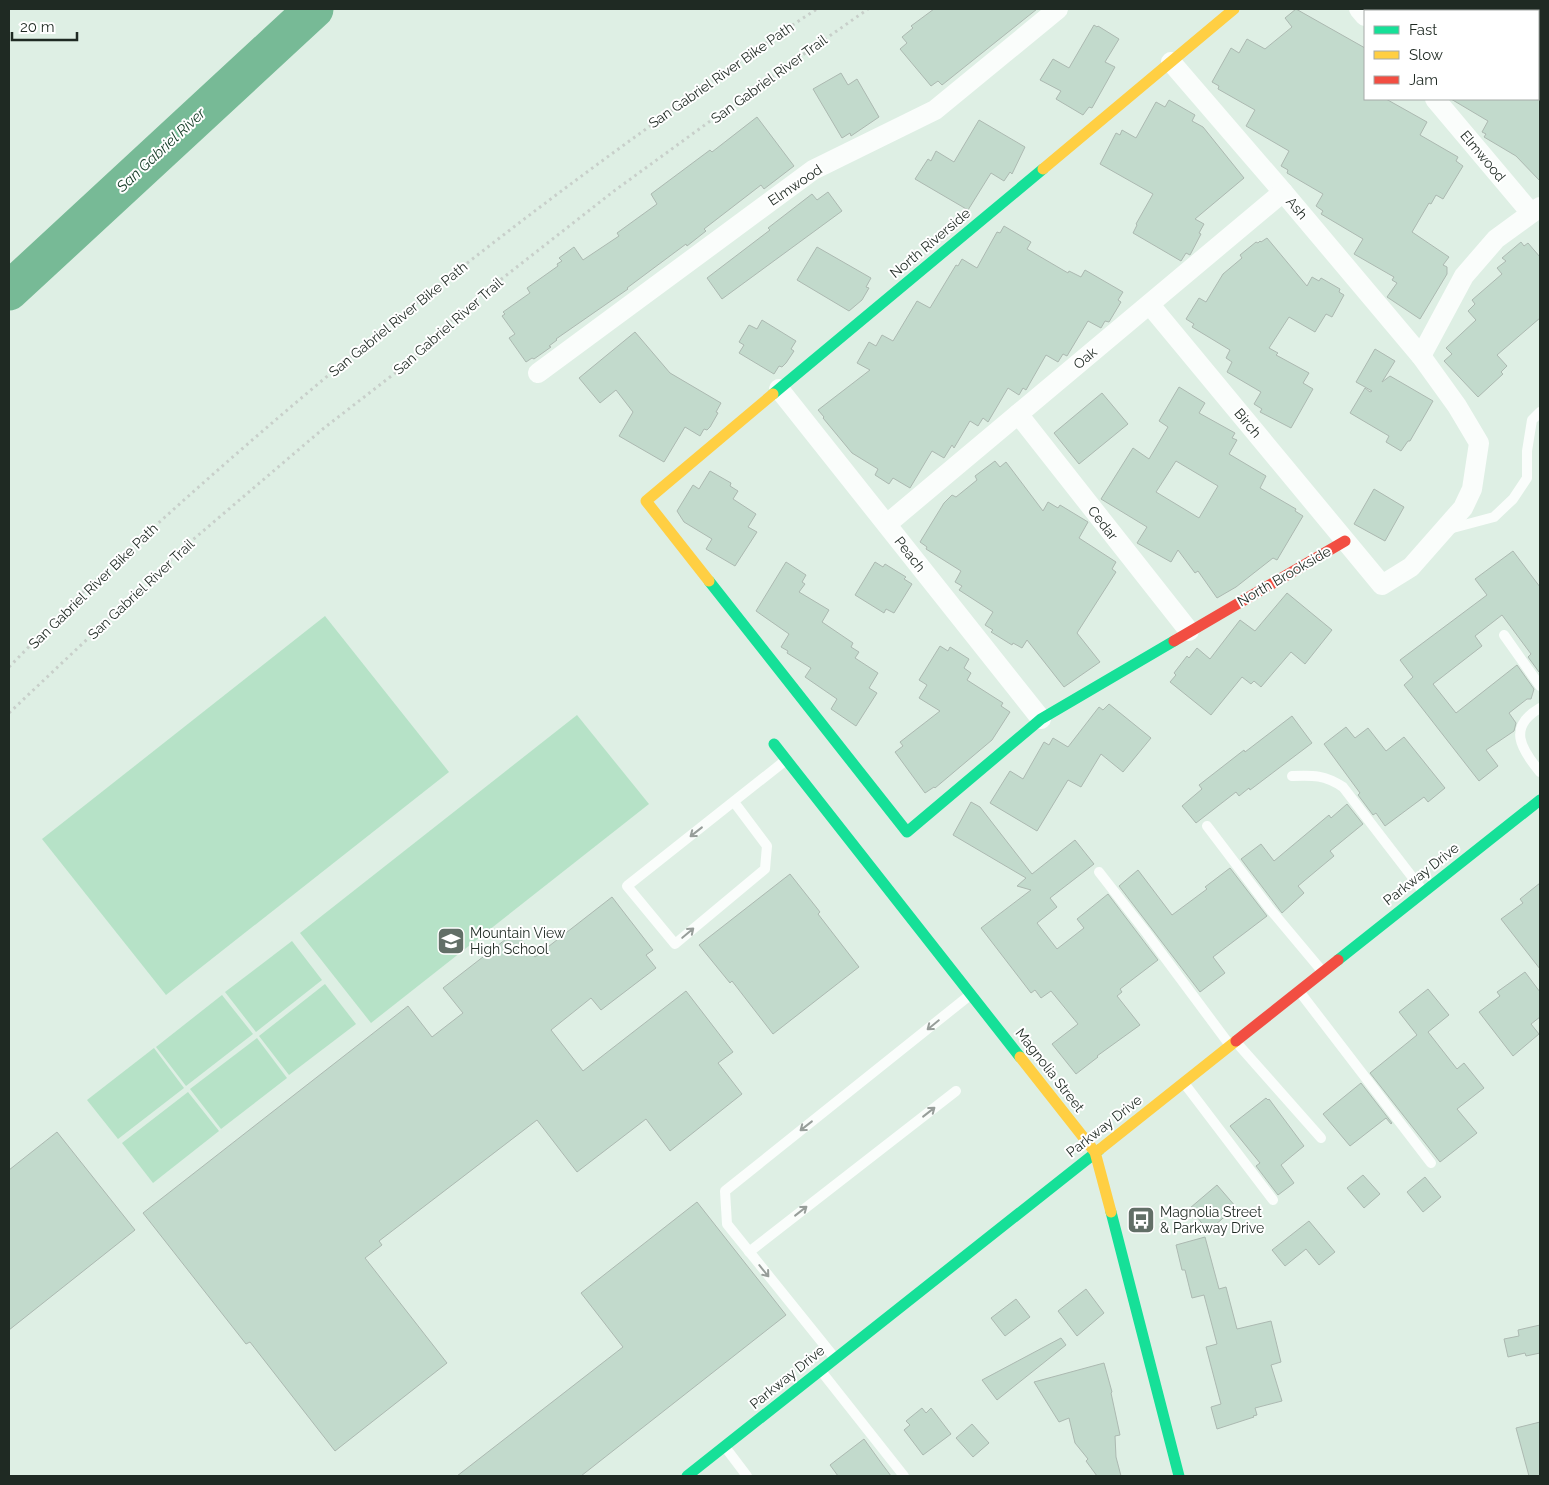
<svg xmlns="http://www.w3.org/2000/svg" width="1549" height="1485" viewBox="0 0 1549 1485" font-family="Raleway,sans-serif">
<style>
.green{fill:#b6e2c7}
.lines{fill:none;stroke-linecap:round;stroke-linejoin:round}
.river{stroke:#77ba96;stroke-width:39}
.building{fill:#c2dacc;stroke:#acb9b1;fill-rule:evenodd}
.path{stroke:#c8cfca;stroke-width:3;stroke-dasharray:2.5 4;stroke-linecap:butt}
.lane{stroke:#fafdfb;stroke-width:10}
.street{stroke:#fafdfb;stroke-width:20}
.fast{stroke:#16e098;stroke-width:11}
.slow{stroke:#ffcf43;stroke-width:11}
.jam{stroke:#f24e42;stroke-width:11}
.oneway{stroke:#979e9a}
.labels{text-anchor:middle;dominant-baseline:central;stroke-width:4;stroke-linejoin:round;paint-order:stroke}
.street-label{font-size:14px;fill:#1f2a23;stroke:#fff}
.poi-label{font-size:14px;fill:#1f2a23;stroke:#fff;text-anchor:start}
.water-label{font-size:15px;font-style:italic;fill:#1a402b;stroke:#fff}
</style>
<rect width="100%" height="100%" fill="#deefe4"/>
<!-- green -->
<g class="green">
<polygon points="325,616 449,772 166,995 42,839"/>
<polygon points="577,715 649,804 371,1023 300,933"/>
<polygon points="292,941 322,980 256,1032 225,992"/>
<polygon points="325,984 356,1024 289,1075 259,1036"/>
<polygon points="222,995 253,1034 186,1086 156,1047"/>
<polygon points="257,1038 287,1078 221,1129 190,1089"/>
<polygon points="154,1048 184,1088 118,1139 87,1100"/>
<polygon points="188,1092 219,1131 153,1183 122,1143"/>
</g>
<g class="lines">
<!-- river -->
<polyline class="river" points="9,291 314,9"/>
</g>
<!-- building -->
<g class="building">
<polygon points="934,9 1037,9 942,85 938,81 931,86 900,49 907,43 902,37 913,28 911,26"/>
<polygon points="1296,9 1365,48 1365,99 1386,99 1427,122 1420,135 1458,157 1456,161 1463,166 1443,199 1436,195 1431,204 1429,203 1412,232 1449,257 1443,265 1447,267 1447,274 1420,319 1387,297 1397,283 1392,280 1394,277 1354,254 1363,239 1321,214 1323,211 1316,206 1323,194 1287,173 1288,170 1281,166 1289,151 1246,126 1255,110 1218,89 1219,86 1212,82 1231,48 1239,53 1247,39 1265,49 1292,27 1285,18"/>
<polygon points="1094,25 1097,27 1098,26 1119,39 1105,62 1115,67 1092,108 1089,107 1083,115 1056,99 1061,91 1040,80 1053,59 1069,68"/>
<polygon points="841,73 848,85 857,79 879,117 851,136 850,133 842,138 813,89"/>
<polygon points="1451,99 1540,99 1540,181 1516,156 1484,137 1486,134 1482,132 1488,121"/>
<polygon points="1169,100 1195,115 1192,121 1203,127 1244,178 1195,219 1204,224 1199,233 1201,234 1190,255 1186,253 1181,261 1133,233 1137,225 1136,224 1153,194 1100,164 1116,133 1120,135 1122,130 1136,138 1156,102 1165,107"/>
<polygon points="757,117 794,166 764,189 761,185 704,229 706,231 687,246 686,244 627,288 628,289 556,339 557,340 549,346 551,347 534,359 532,358 526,362 509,338 515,334 502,316 505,314 503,312 530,293 527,288 558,266 557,264 562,261 559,258 574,247 583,260 619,236 617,233 657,204 651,194 710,150 712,152"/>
<polygon points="979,120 1025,147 1012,174 1010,172 1004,181 991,173 968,210 915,179 928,159 931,161 936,151 954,162"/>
<polygon points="828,192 842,211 722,299 707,278 770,230 768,228 812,194 817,200"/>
<polygon points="1004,226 1031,242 1027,249 1068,273 1069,271 1081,277 1085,270 1123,292 1118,300 1121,302 1109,322 1105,321 1101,328 1088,321 1067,356 1063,354 1058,362 1046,355 1026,390 1023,388 1019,395 1008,388 988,422 983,418 978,426 970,421 954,448 952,445 944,458 932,451 910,488 893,478 889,484 875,475 878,469 852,453 823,418 824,417 818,410 870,370 857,363 869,342 876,346 882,335 893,341 917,301 930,308 956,265 958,266 962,259 977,268 997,232 1000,233"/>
<polygon points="1267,238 1307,286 1312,277 1319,281 1321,278 1340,289 1339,292 1344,295 1332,317 1326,314 1315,332 1289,317 1269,348 1278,353 1276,355 1309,373 1303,383 1313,389 1291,428 1260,412 1262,409 1254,404 1261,392 1227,372 1232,362 1226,358 1230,350 1192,327 1194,324 1186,319 1199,298 1206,302 1223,274 1242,258 1240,255 1256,242 1258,243 1260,241 1261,242"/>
<polygon points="1521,242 1524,246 1528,243 1540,257 1540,318 1497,355 1507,366 1501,372 1503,374 1478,397 1444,361 1452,354 1446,348 1476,320 1468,311 1475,304 1472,300 1502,274 1497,268 1506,261 1502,258"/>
<polygon points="817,247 871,278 866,287 869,288 862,300 849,311 797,280"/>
<polygon points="762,320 796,341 791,349 794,351 786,363 782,367 779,366 774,374 739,353 744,345 739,342 749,325 757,329"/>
<polygon points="635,332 670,373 721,403 716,412 718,413 710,427 707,430 704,429 700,436 685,427 664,462 619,436 633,412 616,390 600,403 579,378"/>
<polygon points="1375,349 1395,361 1382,382 1390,376 1433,401 1410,441 1408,441 1401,451 1386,442 1389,436 1350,413 1365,388 1370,392 1372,391 1356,382"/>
<path d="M1179,387L1205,403L1199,413L1235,433L1232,438L1237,440L1229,454L1266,476L1260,488L1296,509L1295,511L1303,516L1277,560L1273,558L1236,587L1217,598L1198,571L1195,573L1178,550L1171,562L1137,543L1147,527L1101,499L1133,448L1149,459L1168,427L1159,421ZM1176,461L1218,486L1199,518L1156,492Z"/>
<polygon points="1102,393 1128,424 1079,464 1054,433"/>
<polygon points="995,461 1000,467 1006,462 1043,511 1048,502 1058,508 1060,505 1088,522 1079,538 1116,562 1112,569 1116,572 1077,633 1100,662 1064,687 1027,640 1022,648 1013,643 1012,645 991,632 993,630 985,625 993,612 959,590 962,586 955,582 961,571 926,549 927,547 920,542 944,503 952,495 956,497 977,480 975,476"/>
<polygon points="710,471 731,483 730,486 738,491 733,499 756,514 748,527 757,532 735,566 706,549 712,539 684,522 677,511 693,485 699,489"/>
<polygon points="1374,489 1404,507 1385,541 1354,524"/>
<polygon points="1513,551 1540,587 1540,668 1539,672 1528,657 1531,654 1502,615 1475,636 1482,646 1433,684 1456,713 1517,665 1534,689 1531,699 1527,699 1509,713 1516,723 1514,731 1486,750 1498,766 1479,781 1404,685 1413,677 1400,660 1487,595 1475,579"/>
<polygon points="786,562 806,575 802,582 805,584 799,592 829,610 822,622 853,643 851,647 859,652 855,658 878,673 869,688 877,693 856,726 831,709 837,699 805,677 811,668 787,653 788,651 781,647 789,634 756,611"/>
<polygon points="875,562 883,567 885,564 906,577 904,579 912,584 894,613 886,609 884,613 855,595"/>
<polygon points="1287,593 1332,630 1305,664 1291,652 1261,687 1254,681 1251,684 1242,677 1211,715 1170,682 1176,675 1174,673 1187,656 1189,658 1197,648 1210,659 1240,620 1255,631"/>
<polygon points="940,646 948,651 950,647 969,659 964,668 971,673 967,680 1003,703 1001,706 1010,712 992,740 935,788 934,787 925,793 895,752 903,746 900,742 940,711 919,698 927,685 919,680"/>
<polygon points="1109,704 1151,738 1123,772 1101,754 1081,787 1068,780 1037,831 990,803 1010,771 1023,779 1044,742 1049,745 1053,738 1068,747 1099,707 1103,710"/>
<polygon points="1292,716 1312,743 1250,790 1249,788 1239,796 1236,792 1196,823 1182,806 1202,789 1199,785 1244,750 1245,752"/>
<polygon points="1346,727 1355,738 1368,728 1386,751 1404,737 1445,788 1428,802 1424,797 1385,826 1376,813 1373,815 1358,795 1360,793 1324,744"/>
<polygon points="971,802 980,807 1032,874 1075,840 1094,864 1050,898 1057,907 1037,923 1057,949 1084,928 1077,919 1108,894 1158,960 1120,989 1122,992 1117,996 1140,1025 1097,1056 1098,1057 1076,1074 1052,1044 1078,1024 1051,991 1041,998 1035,990 1031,993 981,928 1031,890 1017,886 1026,878 953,835"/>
<polygon points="1347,804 1363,824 1330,851 1334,856 1298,886 1304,893 1282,913 1241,859 1261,844 1274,861 1329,815 1331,818"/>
<polygon points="1230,868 1267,916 1213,957 1225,973 1200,992 1119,886 1138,870 1172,915 1207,889 1205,887"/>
<polygon points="790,874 820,912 818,914 859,967 773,1034 732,981 730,983 699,945"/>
<polygon points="1540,883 1540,969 1501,919 1523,903 1520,899"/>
<polygon points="612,897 653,950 646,955 656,968 601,1010 591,998 551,1030 583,1071 686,991 733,1052 718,1063 742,1094 670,1151 646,1119 577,1172 537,1120 379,1241 382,1245 365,1258 447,1363 335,1451 250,1342 246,1344 143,1213 408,1006 432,1037 463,1013 443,988 515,932 535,957"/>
<polygon points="1525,972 1540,992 1540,1017 1531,1024 1539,1034 1513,1056 1479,1012 1500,996 1497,992"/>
<polygon points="1428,989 1449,1015 1428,1032 1457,1069 1464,1063 1484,1088 1457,1109 1477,1133 1440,1162 1370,1073 1417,1035 1399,1012"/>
<polygon points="1361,1083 1392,1123 1391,1124 1386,1118 1350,1146 1323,1114"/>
<polygon points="1266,1098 1268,1100 1269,1099 1304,1146 1281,1165 1294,1183 1278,1195 1256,1166 1260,1163 1230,1126"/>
<polygon points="57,1132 135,1230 9,1330 9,1170"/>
<polygon points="1363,1175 1380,1194 1364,1208 1347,1188"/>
<polygon points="1425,1177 1441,1197 1423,1212 1407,1192"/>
<polygon points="1217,1185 1236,1207 1208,1231 1190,1208"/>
<polygon points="697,1202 786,1315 581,1476 457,1476 623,1347 581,1293"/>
<polygon points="1309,1221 1335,1252 1319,1265 1306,1249 1285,1266 1272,1250"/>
<polygon points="1205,1237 1219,1289 1226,1287 1237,1329 1271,1321 1281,1362 1271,1365 1282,1401 1255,1408 1257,1415 1253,1416 1254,1417 1217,1429 1211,1407 1221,1404 1206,1347 1217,1344 1204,1295 1192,1298 1185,1270 1182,1270 1176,1245"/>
<polygon points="1086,1289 1104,1313 1077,1336 1058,1311"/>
<polygon points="1016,1299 1030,1317 1005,1336 991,1318"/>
<polygon points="1540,1325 1540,1353 1526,1356 1525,1353 1508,1357 1504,1339 1519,1336 1518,1330"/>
<polygon points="1061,1338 1066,1345 997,1400 982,1380"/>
<polygon points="1104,1363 1112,1392 1111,1393 1120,1435 1115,1436 1116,1457 1121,1476 1097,1476 1086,1461 1088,1459 1075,1443 1069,1418 1059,1422 1034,1382"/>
<polygon points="922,1408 926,1413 931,1408 951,1434 923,1455 904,1430 910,1425 906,1421"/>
<polygon points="1540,1422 1540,1476 1529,1476 1516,1428"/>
<polygon points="972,1424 989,1443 973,1457 956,1438"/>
<polygon points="864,1439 882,1464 891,1476 838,1476 830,1465"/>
</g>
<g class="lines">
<!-- path -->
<g class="path">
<path d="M9,667C41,635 72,601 106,571C283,407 470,254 667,114C716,78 766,42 817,9"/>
<polyline points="9,713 189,543 324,428 425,350 440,331 467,306 614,191 757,87 868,9"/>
</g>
<!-- lane -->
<g class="lane">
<polyline points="1449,529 1494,517 1513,499 1527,478 1527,451 1532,420 1540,412"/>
<polyline points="1504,635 1540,686"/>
<path d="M1540,708C1507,727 1521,749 1540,772"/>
<path d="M1292,776C1313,775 1325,775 1343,787L1423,891"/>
<polyline points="734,802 767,846 765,869 675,944 627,886 786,760"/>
<polyline points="1207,826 1270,909 1322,971"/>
<polyline points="1099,872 1145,931 1229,1044"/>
<polyline points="1299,991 1431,1163"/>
<polyline points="1236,1042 1321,1138"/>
<polyline points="1184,1083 1273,1200"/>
<polyline points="749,1252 956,1091"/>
<polyline points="834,1357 727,1224 725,1191 970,995"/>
<polyline points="821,1371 904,1476"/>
<polyline points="725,1447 747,1476"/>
</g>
<!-- street -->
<g class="street">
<polyline points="1359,9 1365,16"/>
<polyline points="1435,99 1531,213"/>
<polyline points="1150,305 1382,585 1411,567 1463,508 1472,489 1479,443 1457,406 1421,356 1283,192 1171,62"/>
<polyline points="1421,356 1464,276 1496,239 1540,207"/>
<polyline points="538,373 813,170 935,110 1058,9"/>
<polyline points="779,389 1041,719"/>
<polyline points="1018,414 1189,631"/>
<polyline points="887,524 1283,192"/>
</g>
<!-- fast -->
<g class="fast">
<polyline points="773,394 1043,169"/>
<polyline points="709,581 907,832 1041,719 1174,641"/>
<polyline points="774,744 1020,1057"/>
<polyline points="1338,960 1540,800"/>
<polyline points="1111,1212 1179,1476"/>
<polyline points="687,1476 1099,1150"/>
</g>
<!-- slow -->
<g class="slow">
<polyline points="1043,169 1234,9"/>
<polyline points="709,581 646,501 773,394"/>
<polyline points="1020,1057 1095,1152 1111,1212"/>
<polyline points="1099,1150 1236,1041"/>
</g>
<!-- jam -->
<g class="jam">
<polyline points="1174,641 1345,541"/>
<polyline points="1236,1041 1338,960"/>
</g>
</g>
<!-- one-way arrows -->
<defs><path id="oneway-shaft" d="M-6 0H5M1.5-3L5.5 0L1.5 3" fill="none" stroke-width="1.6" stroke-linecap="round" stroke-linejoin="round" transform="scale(1.25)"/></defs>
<g class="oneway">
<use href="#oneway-shaft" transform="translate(696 832) rotate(142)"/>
<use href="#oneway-shaft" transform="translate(688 933) rotate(-40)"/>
<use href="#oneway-shaft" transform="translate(933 1025) rotate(141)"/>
<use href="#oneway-shaft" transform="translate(929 1112) rotate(-38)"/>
<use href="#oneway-shaft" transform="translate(806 1126) rotate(142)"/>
<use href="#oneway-shaft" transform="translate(801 1211) rotate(-38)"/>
<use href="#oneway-shaft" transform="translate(764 1271) rotate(51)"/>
</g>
<!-- icons -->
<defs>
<g id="school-square" transform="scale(1.4375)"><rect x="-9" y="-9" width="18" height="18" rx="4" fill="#626f67" stroke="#fff"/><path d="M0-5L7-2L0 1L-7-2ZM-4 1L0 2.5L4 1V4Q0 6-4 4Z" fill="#fff"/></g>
<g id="bus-square" transform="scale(1.4375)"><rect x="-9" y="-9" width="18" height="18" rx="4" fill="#626f67" stroke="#fff"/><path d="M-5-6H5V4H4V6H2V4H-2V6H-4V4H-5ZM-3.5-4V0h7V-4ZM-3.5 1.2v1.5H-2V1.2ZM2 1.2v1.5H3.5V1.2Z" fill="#fff"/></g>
</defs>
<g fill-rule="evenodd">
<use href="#school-square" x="451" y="941"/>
<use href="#bus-square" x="1141" y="1220"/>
</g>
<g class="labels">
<!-- street labels -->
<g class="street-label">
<text transform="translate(721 75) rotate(-35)">San Gabriel River Bike Path</text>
<text transform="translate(769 79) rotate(-36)">San Gabriel River Trail</text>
<text transform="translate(1483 156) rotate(50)">Elmwood</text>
<text transform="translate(795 185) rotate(-34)">Elmwood</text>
<text transform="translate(1297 208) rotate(50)">Ash</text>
<text transform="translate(930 243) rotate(-40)">North Riverside</text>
<text transform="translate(398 319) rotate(-39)">San Gabriel River Bike Path</text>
<text transform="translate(448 326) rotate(-41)">San Gabriel River Trail</text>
<text transform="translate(1085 358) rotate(-40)">Oak</text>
<text transform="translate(1248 423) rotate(50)">Birch</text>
<text transform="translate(1103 523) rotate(52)">Cedar</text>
<text transform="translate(910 554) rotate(52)">Peach</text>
<text transform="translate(1284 576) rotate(-30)">North Brookside</text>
<text transform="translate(93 586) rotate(-44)">San Gabriel River Bike Path</text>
<text transform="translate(141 589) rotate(-43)">San Gabriel River Trail</text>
<text transform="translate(1421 874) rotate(-38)">Parkway Drive</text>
<text transform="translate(1050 1070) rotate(52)">Magnolia Street</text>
<text transform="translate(1104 1126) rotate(-38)">Parkway Drive</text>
<text transform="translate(787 1377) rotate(-39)">Parkway Drive</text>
</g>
<!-- poi labels -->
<g class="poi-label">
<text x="470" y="933">Mountain View<tspan x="470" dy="16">High School</tspan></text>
<text x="1160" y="1212">Magnolia Street<tspan x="1160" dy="16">&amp; Parkway Drive</tspan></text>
</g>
<!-- water labels -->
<g class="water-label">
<text transform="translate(161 150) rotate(-43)">San Gabriel River</text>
</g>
</g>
<!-- border -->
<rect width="1549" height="1485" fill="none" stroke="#1f2a23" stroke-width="20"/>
<!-- legend -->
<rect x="1364" y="10" width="175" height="90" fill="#ffffff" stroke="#a5aaa7"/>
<rect x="1374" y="26" width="25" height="8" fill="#16e098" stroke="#a5aaa7"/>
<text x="1409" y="35" font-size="15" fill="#1f2a23">Fast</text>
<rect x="1374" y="51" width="25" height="8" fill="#ffcf43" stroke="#a5aaa7"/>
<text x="1409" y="60" font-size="15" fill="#1f2a23">Slow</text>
<rect x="1374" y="76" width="25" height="8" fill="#f24e42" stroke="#a5aaa7"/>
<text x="1409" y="85" font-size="15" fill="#1f2a23">Jam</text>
<!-- scale -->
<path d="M12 32v8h65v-8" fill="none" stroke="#1f2a23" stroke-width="2.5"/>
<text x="20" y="32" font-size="15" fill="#1f2a23" stroke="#ffffff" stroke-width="4" paint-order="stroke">20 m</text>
</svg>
